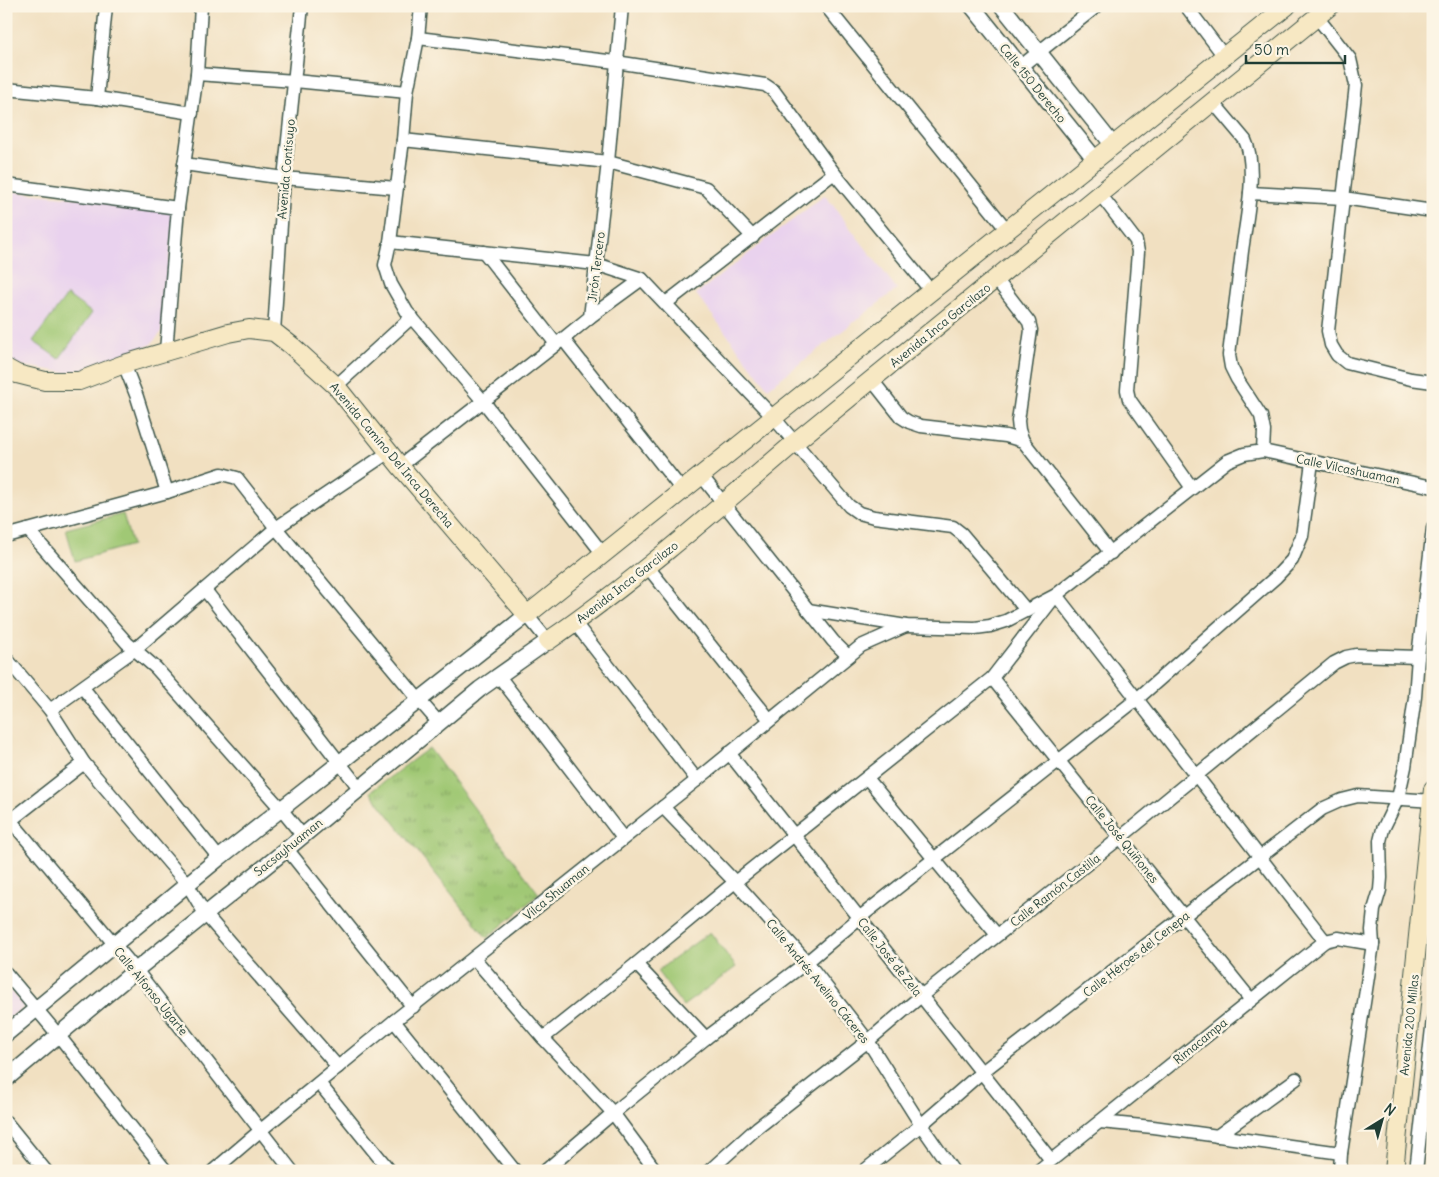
<svg xmlns="http://www.w3.org/2000/svg" width="1439" height="1177" viewBox="0 0 1439 1177" font-family="Delius,sans-serif">
<style>
.built{fill:#e9d2ee}
.grass{fill:url(#grass-tufts);stroke:#608254}
.pitch{fill:#a0c874;stroke:#608254}
.lines{fill:none;stroke-linecap:round;stroke-linejoin:round}
.minor-casing{stroke:#3e5549;stroke-width:15}
.tertiary-casing{stroke:#3e5549;stroke-width:18}
.secondary-casing{stroke:#3e5549;stroke-width:20}
.minor{stroke:#fff;stroke-width:12}
.tertiary{stroke:#fff;stroke-width:15}
.secondary{stroke:#f7e8c3;stroke-width:18}
.labels{text-anchor:middle;dominant-baseline:central;stroke-width:5;stroke-linejoin:round;paint-order:stroke}
.street-label{font-size:12px;fill:#1f3d34;stroke:#fcf5e5}
</style>
<defs>
<pattern id="grass-tufts" width="24" height="20" patternUnits="userSpaceOnUse" patternTransform="scale(1.25)"><rect width="24" height="20" fill="#a0c874"/><path d="M3 7l-1-3M5 7V3M7 7l1-3M15 17l-1-3M17 17v-4M19 17l1-3" fill="none" stroke="#82a460"/></pattern>
</defs>
<rect width="100%" height="100%" fill="#fcf5e5"/>
<filter id="ink" filterUnits="userSpaceOnUse"><feTurbulence type="fractalNoise" baseFrequency=".02" numOctaves="2"/><feDisplacementMap in="SourceGraphic" scale="10" xChannelSelector="R" yChannelSelector="G"/><feConvolveMatrix kernelMatrix="1 2 1 2 8 2 1 2 1" color-interpolation-filters="sRGB"/></filter>
<filter id="wash" filterUnits="userSpaceOnUse"><feTurbulence type="fractalNoise" baseFrequency=".0096" numOctaves="4" result="noise"/><feDisplacementMap in="SourceGraphic" scale="20" xChannelSelector="R" yChannelSelector="G"/><feGaussianBlur stdDeviation="1.12" result="paint"/><feColorMatrix in="noise" values="0 0 0 0 0 0 0 0 0 0 0 0 0 0 0 0 0 1.4 0 .05"/><feComposite in="paint" operator="in"/></filter>
<g filter="url(#wash)">
<rect width="100%" height="100%" fill="#f1e0c1"/>
<!-- built -->
<g class="built">
<polygon points="6,191 168,207 174,216 161,333 150,345 75,374 13,364 6,352"/>
<polygon points="825,195 897,289 768,388 696,294"/>
<polygon points="6,986 24,1007 6,1020"/>
</g>
<!-- grass -->
<polygon class="grass" points="429,748 539,894 487,938 370,792"/>
<!-- pitch -->
<g class="pitch">
<polygon points="67,295 92,313 59,359 33,341"/>
<polygon points="123,514 132,545 75,561 66,529"/>
<polygon points="710,932 736,967 683,1006 657,971"/>
</g>
</g>
<g filter="url(#ink)">
<g class="lines">
<!-- minor casing -->
<g class="minor-casing">
<g id="minor">
<polyline points="421,6 418,38 407,92 403,140 390,242 385,265 391,284 407,312 483,401 603,554"/>
<polyline points="826,6 1007,230"/>
<polyline points="1186,6 1224,56"/>
<polyline points="1317,17 1350,59 1356,85 1328,331 1331,345 1337,355 1347,363 1411,379 1433,382"/>
<polyline points="418,38 616,62 765,85 774,91 834,173 931,291"/>
<polyline points="1020,67 1097,6"/>
<polyline points="197,74 295,81 407,92"/>
<polyline points="6,89 97,98 192,113"/>
<polyline points="97,98 106,6"/>
<path d="M1213,102L1245,140C1258,167 1246,221 1242,251C1238,286 1233,320 1229,355L1231,367L1237,379L1261,416L1264,431L1263,451"/>
<polyline points="403,140 608,162 706,188 753,237"/>
<polyline points="184,164 284,178 396,188"/>
<polyline points="6,185 178,208"/>
<polyline points="1250,193 1343,198 1433,211"/>
<polyline points="1100,194 1136,241 1138,252 1127,390 1129,399 1192,488"/>
<polyline points="390,242 596,264 642,279 774,418 849,506 859,513 874,517 953,527 962,534 1027,611"/>
<polyline points="484,252 556,344"/>
<polyline points="996,279 1029,322 1031,330 1018,421 1019,430 1023,441"/>
<polyline points="666,303 834,173"/>
<polyline points="590,317 642,279"/>
<polyline points="274,332 284,178 302,6"/>
<polyline points="563,339 682,490"/>
<polyline points="166,351 178,208 197,74 201,6"/>
<polyline points="124,364 137,397 167,492"/>
<polyline points="872,380 901,417 909,422 921,426 1006,436 1023,441 1111,553"/>
<polyline points="336,386 412,317"/>
<polyline points="400,466 563,339 590,317 608,162 622,6"/>
<polyline points="701,475 833,641 848,656"/>
<polyline points="28,530 127,643 156,668 281,809 302,835"/>
<polyline points="6,536 167,492 222,474 237,478 276,528 419,700 439,723"/>
<polyline points="647,566 770,720"/>
<polyline points="205,590 360,789"/>
<polyline points="808,610 906,626 975,628 990,626 1006,621 1056,595 1227,461 1244,454 1263,451 1433,487"/>
<polyline points="527,615 548,641"/>
<polyline points="575,623 697,780"/>
<polyline points="6,658 50,710 84,763 188,885 205,914 338,1067"/>
<polyline points="498,675 623,838"/>
<polyline points="992,678 1251,1000"/>
<polyline points="83,688 219,858"/>
<polyline points="50,710 134,650 276,528 389,452"/>
<polyline points="729,753 1051,1160"/>
<polyline points="867,778 997,935"/>
<polyline points="663,807 735,882 807,962 868,1041 921,1125 953,1171"/>
<polyline points="6,815 136,970 292,1171"/>
<polyline points="6,824 84,763"/>
<polyline points="287,849 413,1007"/>
<polyline points="474,958 543,1038 613,1113 656,1171"/>
<polyline points="636,964 706,1038"/>
<polyline points="6,973 59,1036 166,1171"/>
<polyline points="394,1021 515,1171"/>
<polyline points="543,1038 636,964 735,882 992,678 1056,595 1325,941"/>
<polyline points="319,1083 390,1171"/>
<polyline points="6,1122 46,1171"/>
<polyline points="1100,1122 1153,1127 1341,1153"/>
<polyline points="1217,1136 1296,1079"/>
<polyline points="213,1171 261,1130 394,1021 697,780 861,646 906,626"/>
<polyline points="545,1171 613,1113 706,1038 807,962 859,918 1137,699 1276,577 1292,560 1302,536 1312,462"/>
<polyline points="709,1171 757,1128 868,1041 921,996 1121,837 1334,663 1346,657 1356,655 1418,657"/>
<polyline points="864,1171 921,1125 982,1072 1322,809 1342,800 1358,796 1433,801"/>
<polyline points="1038,1171 1325,941 1338,938 1373,944"/>
<polyline points="1340,1171 1341,1153 1373,944 1372,930 1374,910 1380,890 1381,878 1380,841 1383,829 1398,798 1405,767 1415,697 1418,657 1433,528"/>
<polyline points="1416,1171 1433,1019"/>
</g>
</g>
<!-- tertiary casing -->
<g class="tertiary-casing">
<g id="tertiary">
<polyline points="972,6 1095,159"/>
<polyline points="1002,6 1113,145"/>
<polyline points="6,1034 219,858 527,615"/>
<polyline points="6,1079 136,970 287,849 480,689 548,641"/>
</g>
</g>
<!-- secondary casing -->
<g class="secondary-casing">
<g id="secondary">
<polyline points="6,368 17,374 45,381 79,381 124,364 228,333 249,329 274,332 292,346 336,386 400,466 527,615 1287,6"/>
<path d="M548,641C635,581 715,511 794,443L1330,6"/>
<polyline points="1394,1171 1433,789"/>
</g>
</g>
<!-- minor -->
<use href="#minor" class="minor"/>
<!-- tertiary -->
<use href="#tertiary" class="tertiary"/>
<!-- secondary -->
<use href="#secondary" class="secondary"/>
</g>
</g>
<g class="labels">
<!-- street labels -->
<g class="street-label">
<text transform="translate(1033 83) rotate(51)">Calle 150 Derecho</text>
<text transform="translate(286 169) rotate(-85)">Avenida Contisuyo</text>
<text transform="translate(596 267) rotate(-83)">Jirón Tercero</text>
<text transform="translate(940 325) rotate(-39)">Avenida Inca Garcilazo</text>
<text transform="translate(392 455) rotate(50)">Avenida Camino Del Inca Derecha</text>
<text transform="translate(1348 469) rotate(12)">Calle Vilcashuaman</text>
<text transform="translate(627 582) rotate(-38)">Avenida Inca Garcilazo</text>
<text transform="translate(1122 839) rotate(51)">Calle José Quiñones</text>
<text transform="translate(288 847) rotate(-39)">Sacsayhuaman</text>
<text transform="translate(1055 890) rotate(-38)">Calle Ramón Castilla</text>
<text transform="translate(556 892) rotate(-39)">Vilca Shuaman</text>
<text transform="translate(1136 954) rotate(-38)">Calle Héroes del Cenepa</text>
<text transform="translate(890 957) rotate(52)">Calle José de Zela</text>
<text transform="translate(818 981) rotate(51)">Calle Andrés Avelino Cáceres</text>
<text transform="translate(151 991) rotate(51)">Calle Alfonso Ugarte</text>
<text transform="translate(1409 1025) rotate(-84)">Avenida 200 Millas</text>
<text transform="translate(1200 1041) rotate(-39)">Rimacampa</text>
</g>
</g>
<!-- margin -->
<rect width="1439" height="1177" fill="none" stroke="#fcf5e5" stroke-width="25"/>
<!-- north arrow -->
<g transform="translate(1382 1120) rotate(37)" stroke="#fcf5e5" stroke-width="4" paint-order="stroke">
<path d="M0-4L9 19L0 12L-9 19Z" fill="#1f3d34"/>
<text y="-8" font-size="14" font-weight="bold" text-anchor="middle" fill="#1f3d34">N</text>
</g>
<!-- scale -->
<path d="M1246 55v8h99v-8" fill="none" stroke="#1f3d34" stroke-width="2.5"/>
<text x="1254" y="55" font-size="15" fill="#1f3d34" stroke="#fcf5e5" stroke-width="4" paint-order="stroke">50 m</text>
</svg>
